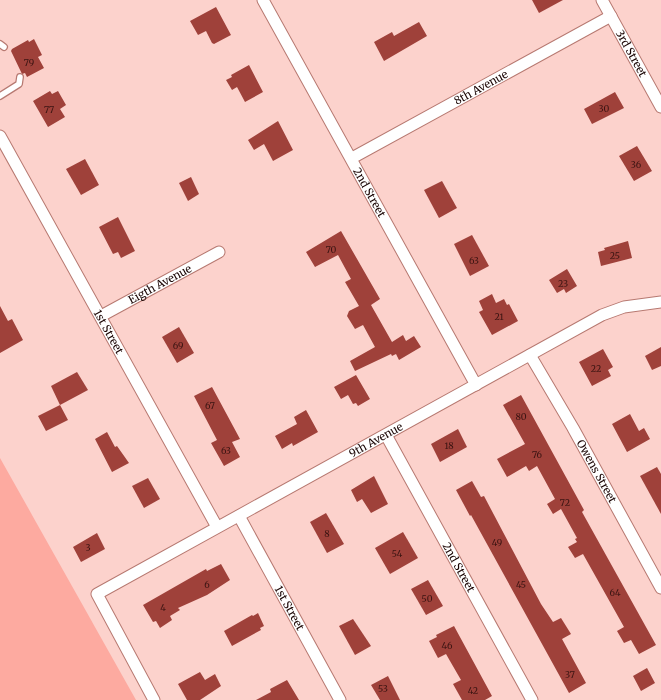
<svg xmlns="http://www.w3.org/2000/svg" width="661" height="700" viewBox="0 0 661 700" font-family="Merriweather,serif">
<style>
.green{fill:#fdaaa0}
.building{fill:#9f413a}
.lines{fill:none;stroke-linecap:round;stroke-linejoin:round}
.service-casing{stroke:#b77971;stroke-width:8}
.minor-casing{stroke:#b77971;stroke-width:13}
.service{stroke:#fff;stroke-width:5.5}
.minor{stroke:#fff;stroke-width:11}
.labels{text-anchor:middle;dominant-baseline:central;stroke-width:4;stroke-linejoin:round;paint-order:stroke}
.number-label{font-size:9px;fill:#3b1412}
.street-label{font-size:11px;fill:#1a0504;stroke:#f5e6e4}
</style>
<rect width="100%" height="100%" fill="#fcd2cc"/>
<!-- green -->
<polygon class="green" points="0,458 136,700 0,700"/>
<!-- building -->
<g class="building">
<polygon points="532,0 563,0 539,13"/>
<polygon points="216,7 231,35 214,44 212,43 206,31 198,35 190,21"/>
<polygon points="419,22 427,36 384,61 374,42 392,32 394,36"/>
<polygon points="34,39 42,55 38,57 44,68 27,77 25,73 22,74 11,51 12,49 28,40 29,42"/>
<polygon points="249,65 263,92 245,102 237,87 232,90 226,80 232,77 231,75"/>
<polygon points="50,91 52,94 58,91 66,105 60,109 65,117 48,127 33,101"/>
<polygon points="615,92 624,108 592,124 584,109"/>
<polygon points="278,121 293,150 273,161 264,144 254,150 248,140"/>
<polygon points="637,146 652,171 634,181 619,156"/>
<polygon points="85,159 99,185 81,195 66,169"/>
<polygon points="191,177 199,194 188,201 179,183"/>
<polygon points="442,181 457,208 439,218 424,190"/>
<polygon points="118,217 135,251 121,258 118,252 113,254 99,227"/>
<polygon points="341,231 380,299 371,305 392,342 403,335 406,341 414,336 421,347 399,360 396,354 392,356 391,354 355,371 350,361 375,347 363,325 355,329 347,316 349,311 359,306 345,282 351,279 338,255 315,267 306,252"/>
<polygon points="472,235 489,266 470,276 454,244"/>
<polygon points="628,241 632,258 601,266 598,252 605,250 604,248"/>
<polygon points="567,269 577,286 566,293 564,289 557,293 549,280"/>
<polygon points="492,294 496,303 504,299 507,305 509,304 518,321 492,335 479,312 483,310 479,301"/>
<polygon points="0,306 8,321 12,319 23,340 0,353"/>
<polygon points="179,327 194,353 177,363 162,337"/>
<polygon points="661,347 661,366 652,370 645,356"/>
<polygon points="603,349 613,367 608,370 611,376 592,386 579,362"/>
<polygon points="77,372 88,390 60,405 51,386"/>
<polygon points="356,375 370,399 358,406 356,403 353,404 348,395 341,399 334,387"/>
<polygon points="212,387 240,439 232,442 240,457 224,466 211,443 217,440 194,396"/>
<polygon points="521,395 584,510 582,512 656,645 639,654 631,640 624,643 617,631 624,627 583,554 575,558 568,547 577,542 575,539 577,538 561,509 553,514 547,504 555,499 537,466 529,471 526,466 507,477 497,459 525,444 503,405"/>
<polygon points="60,405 68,420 46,431 38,416"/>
<polygon points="306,410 318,432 293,446 292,443 282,449 275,436 297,424 294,417"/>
<polygon points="630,414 639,431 644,428 650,439 627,452 612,424"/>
<polygon points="458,429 467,447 440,462 431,444"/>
<polygon points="107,432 115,447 117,446 129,463 112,472 95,439"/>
<polygon points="657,467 661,474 661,514 640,476"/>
<polygon points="374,476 388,504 371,513 362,499 357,502 351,490"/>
<polygon points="148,478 160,499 144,508 132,486"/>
<polygon points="472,481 481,497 484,496 541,604 553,622 561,618 571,634 562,639 586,683 569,693 471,515 470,516 456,490"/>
<polygon points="326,513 344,544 327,553 310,522"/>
<polygon points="403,532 418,558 390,574 375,548"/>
<polygon points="97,533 105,549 81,562 73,547"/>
<polygon points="221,564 230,580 207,595 178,608 180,610 170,616 172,620 160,628 156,621 153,622 143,605 206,569 207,571"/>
<polygon points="428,580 443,606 426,615 411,589"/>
<polygon points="258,613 264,626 260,628 261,630 232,646 224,631 252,615 253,616"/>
<polygon points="353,619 371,646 355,655 339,626"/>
<polygon points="454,626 492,696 485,700 462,700 453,684 461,680 450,661 446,654 438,658 429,641 437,637 436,635"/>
<polygon points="647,668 655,683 641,691 633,676"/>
<polygon points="200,672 205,680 215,674 221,686 200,700 187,700 178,684"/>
<polygon points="388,676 400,700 380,700 371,685"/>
<polygon points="287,680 299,700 256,700 271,692 270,689"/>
</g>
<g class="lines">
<!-- service casing -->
<g class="service-casing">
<g id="service">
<polyline points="0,44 4,47"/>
<polyline points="0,96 19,84 20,77"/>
</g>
</g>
<!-- minor casing -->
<g class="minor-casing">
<g id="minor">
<path id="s1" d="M263,0L476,385"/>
<path id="s2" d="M602,0L661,107"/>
<path id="s3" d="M0,136L217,527"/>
<path id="s4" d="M352,158L611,16"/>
<path id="s5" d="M101,316L219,252"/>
<path id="s6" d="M530,355L573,428L661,588"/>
<path id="s7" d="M386,435L532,700"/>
<path id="s8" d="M239,516L340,700"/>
<path id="s9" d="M154,700L97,594L602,315L624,307L661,302"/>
</g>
</g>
<!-- service -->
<use href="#service" class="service"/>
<!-- minor -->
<use href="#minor" class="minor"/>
</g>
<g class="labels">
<!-- number labels -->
<g class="number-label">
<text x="29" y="62">79</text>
<text x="604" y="108">30</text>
<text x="49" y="109">77</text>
<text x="636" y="164">36</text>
<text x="331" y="249">70</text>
<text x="615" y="255">25</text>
<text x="474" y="260">63</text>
<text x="563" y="283">23</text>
<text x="499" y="316">21</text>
<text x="178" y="345">69</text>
<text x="596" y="368">22</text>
<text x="210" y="405">67</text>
<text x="521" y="416">80</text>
<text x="449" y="445">18</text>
<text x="226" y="450">63</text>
<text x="537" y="454">76</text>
<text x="565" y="502">72</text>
<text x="327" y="533">8</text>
<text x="497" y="542">49</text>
<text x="88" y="547">3</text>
<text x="397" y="553">54</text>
<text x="207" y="584">6</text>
<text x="521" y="584">45</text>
<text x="615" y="592">64</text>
<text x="427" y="598">50</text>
<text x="163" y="607">4</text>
<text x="447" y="645">46</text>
<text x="570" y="674">37</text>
<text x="383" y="688">53</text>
<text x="473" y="690">42</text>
</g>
<!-- street labels -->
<g class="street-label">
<text stroke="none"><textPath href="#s2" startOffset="61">3rd Street</textPath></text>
<text stroke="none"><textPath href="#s4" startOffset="147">8th Avenue</textPath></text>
<text stroke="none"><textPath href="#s1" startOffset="220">2nd Street</textPath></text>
<text stroke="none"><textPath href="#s5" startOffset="67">Eigth Avenue</textPath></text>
<text stroke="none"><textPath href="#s3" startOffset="224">1st Street</textPath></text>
<text stroke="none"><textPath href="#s9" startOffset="439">9th Avenue</textPath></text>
<text stroke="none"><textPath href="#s6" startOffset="134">Owens Street</textPath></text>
<text stroke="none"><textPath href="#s7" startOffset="151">2nd Street</textPath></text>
<text stroke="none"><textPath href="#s8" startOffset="105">1st Street</textPath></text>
</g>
</g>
</svg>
